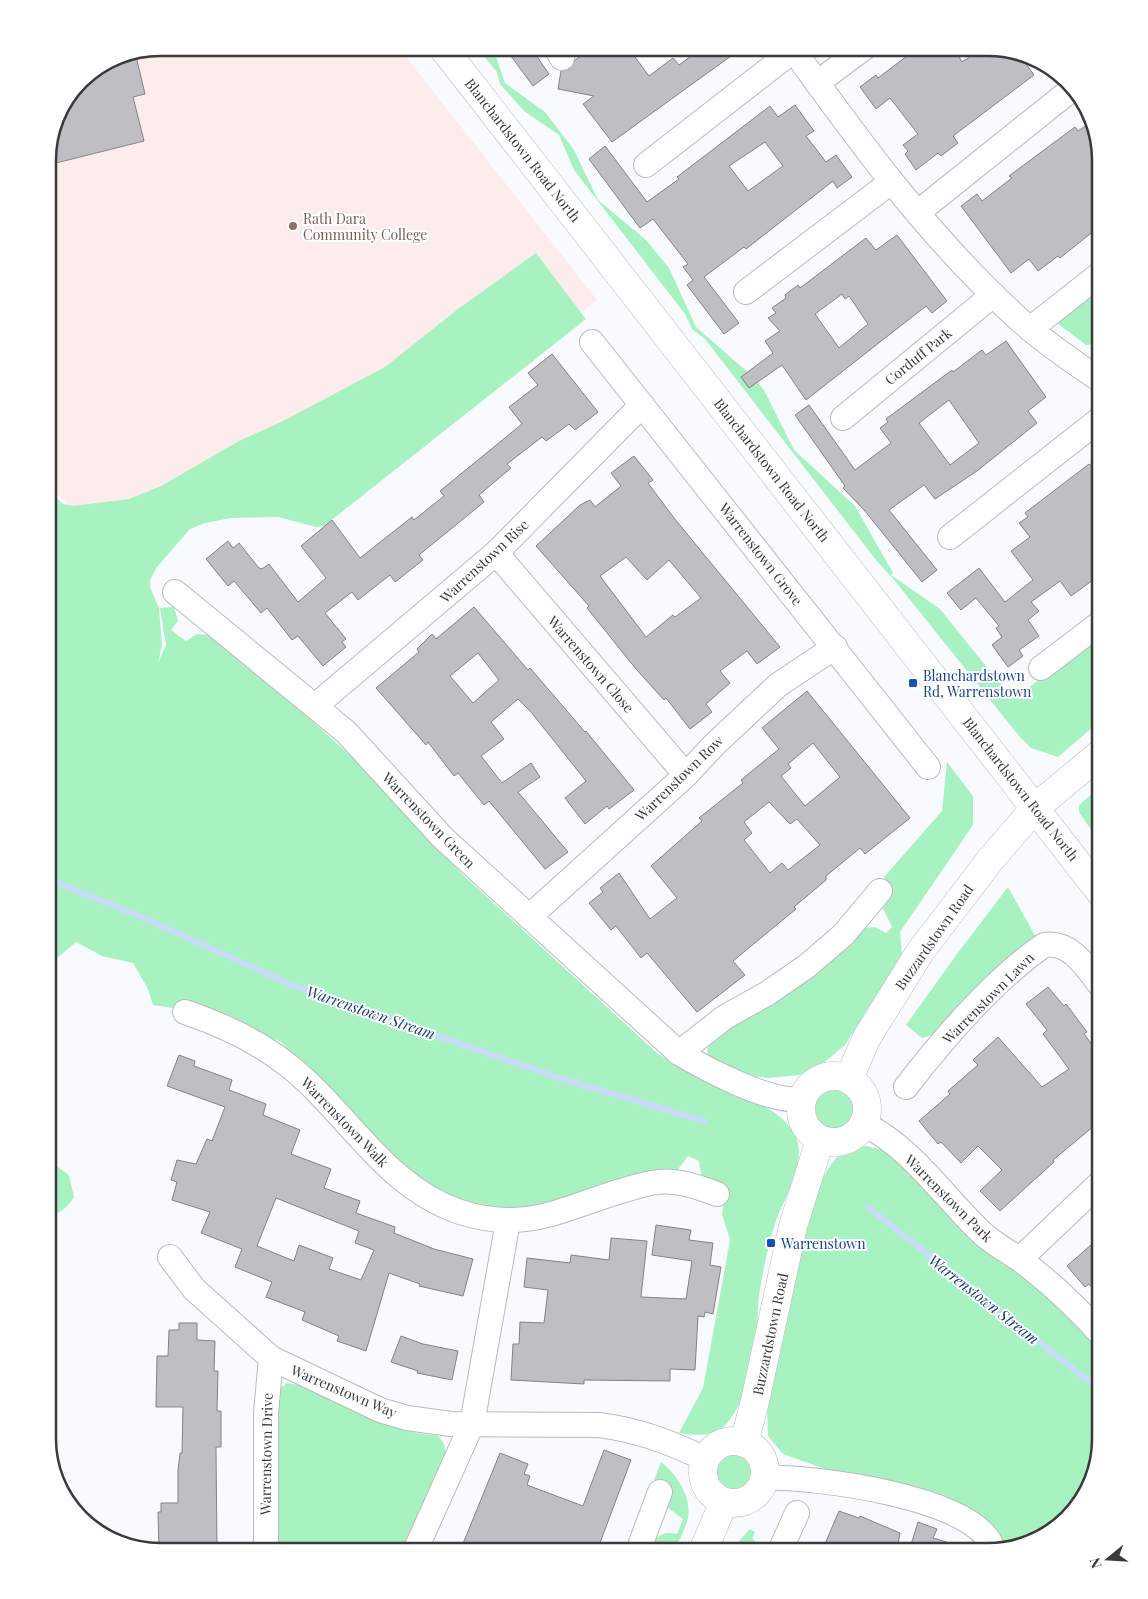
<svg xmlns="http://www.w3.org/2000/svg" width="1148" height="1599" viewBox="0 0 1148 1599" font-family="'Playfair Display',serif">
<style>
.education{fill:#fceceb}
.green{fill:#a8f2c2}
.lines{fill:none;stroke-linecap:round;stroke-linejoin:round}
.stream{stroke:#c8dcfa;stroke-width:6}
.building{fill:#bfbfc3;stroke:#838387;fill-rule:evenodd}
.street-casing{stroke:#bababe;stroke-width:26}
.secondary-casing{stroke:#bababe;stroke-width:29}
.street{stroke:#fff;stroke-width:24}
.secondary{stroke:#fff;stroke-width:28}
.education-dot{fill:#8d6e63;stroke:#fff;stroke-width:2}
.transit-dot{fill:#1a4fb4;stroke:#fff;stroke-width:2}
.labels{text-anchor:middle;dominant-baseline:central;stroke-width:4;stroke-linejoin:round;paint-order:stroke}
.street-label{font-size:14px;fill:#3a3a3c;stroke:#fff}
.education-label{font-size:14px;fill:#785e54;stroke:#fff;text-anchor:start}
.transit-label{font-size:14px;fill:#164399;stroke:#fff;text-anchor:start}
.water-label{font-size:15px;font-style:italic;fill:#133d7c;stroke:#fff}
.rim{fill:none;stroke:#3a3a3c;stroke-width:2.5}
</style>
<rect width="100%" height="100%" fill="#f9fafe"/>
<!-- education -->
<polygon class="education" points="160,48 399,48 597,300 335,505 75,511 48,487 48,152 59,110 86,76 117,56"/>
<!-- green -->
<g class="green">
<polygon points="477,48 493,48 505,83 545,112 574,150 598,200 646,240 669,268 696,327 751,375 764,390 794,450 855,506 893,573 891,575 940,609 1010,696 1023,692 1100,634 1100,721 1058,757 1031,748 1019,736 895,581 876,560 705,339 692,329 685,314 574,170 559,135 524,111 500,84 497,72"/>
<path d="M536,253L586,319L324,526L316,527L278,517L231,518L205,523L190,529L157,567L150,580V587L159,608L162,645L158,663L166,645L160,608L174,607L178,621L171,630L186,641L197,634L212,635L297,707L355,760L462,874L657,1053C669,1060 680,1069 692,1075C723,1092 779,1102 795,1135C808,1163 785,1196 776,1221C768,1244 763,1271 759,1295C757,1309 758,1323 757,1337C754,1364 745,1401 728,1422C717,1437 695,1436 679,1433L703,1388L730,1240L722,1214L726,1189L702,1180L699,1161L688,1156L676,1172L549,1208L481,1209L424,1187L281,1042L214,1014L153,1005L148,989L133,963L102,956L76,942L57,958L54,978L48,987V489L63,504L73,506L129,499L161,486L239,441L283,421L385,367L458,309Z"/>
<polygon points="1100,284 1100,343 1086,345 1057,323"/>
<polygon points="947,762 973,796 973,825 900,932 902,955 845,1045 826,1061 813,1069 800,1075 768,1078 749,1076 713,1062 707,1052 710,1041 863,928 875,927 886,933 892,927 883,908 892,889 884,877 942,811"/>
<polygon points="1100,787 1100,843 1079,812 1079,805"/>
<polygon points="1008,887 1037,939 936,1034 922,1038 906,1025 957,954"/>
<circle cx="832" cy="1110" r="22"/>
<polygon points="866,1146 887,1151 1060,1302 1100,1343 1100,1439 1085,1496 1045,1536 1002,1548 993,1528 783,1454 768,1436 767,1405 806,1228 821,1180 830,1166 837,1157 848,1150"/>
<path d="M48,1160L69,1175L74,1197C69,1206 59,1215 48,1215Z"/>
<path d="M287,1383L299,1385L371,1417L416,1433L438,1436C444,1442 446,1447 445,1455L405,1551H284L274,1540L277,1391Z"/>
<circle cx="734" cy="1472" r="21"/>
<path d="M661,1462C676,1473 692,1497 688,1518C685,1529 679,1541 674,1551H648C655,1537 661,1530 677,1534L683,1519L667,1507L669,1487L654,1480Z"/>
<polygon points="750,1529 755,1532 752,1538 760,1547 761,1551 734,1551 740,1540"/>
</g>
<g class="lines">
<!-- stream -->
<g class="stream">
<polyline points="48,879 144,918 292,985 556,1077 704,1121"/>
<polyline points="868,1207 1100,1390"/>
</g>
</g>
<!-- building -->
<g class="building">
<polygon points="505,48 531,48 549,74 533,86"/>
<polygon points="577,48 624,48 630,55 632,53 649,76 673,58 679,65 702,48 742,48 612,142 583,104 594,96 558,89 561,71 569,69 575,60 582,55"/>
<polygon points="901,48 954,48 962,62 983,48 995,48 1033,59 1026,64 1034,75 953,136 958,143 941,156 938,153 916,170 905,154 908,151 903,145 918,134 890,98 876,109 860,87 876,75 878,78 907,56"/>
<polygon points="135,52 145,94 133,97 144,141 48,165 48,152 59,110 86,76 117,56"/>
<path d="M795,105L814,131L806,136L826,162L836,155L852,177L837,188L833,181L746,249L744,247L704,277L739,323L724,334L687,285L693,280L683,267L688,264L653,219L640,228L589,159L605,146L647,202L679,179L677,177L770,106L778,117ZM765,142L783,166L748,191L729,166Z"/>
<polygon points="1087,125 1094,135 1100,160 1100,226 1060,258 1058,256 1038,271 1029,259 1011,273 961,206 977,194 982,201 1012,178 1009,176 1075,127 1078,131"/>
<path d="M897,235L947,301L932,313L926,306L806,400L782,365L749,388L741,377L773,353L765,341L780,331L768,318L776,313L772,308L786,298L785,295L798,285L800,288L866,238L876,250ZM842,294L845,299L849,296L868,324L839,348L815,314Z"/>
<path d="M1006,341L1046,397L1028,411L1037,423L977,471L935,499L924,485L889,510L937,570L922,582L865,511L843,488L845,486L795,415L809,405L855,470L891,443L880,428L888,422L886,419L952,370L953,372L982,350L986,355ZM949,400L979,443L950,465L919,423Z"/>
<polygon points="552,354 598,412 575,430 569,424 546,441 542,437 507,464 511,468 479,495 484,502 419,555 423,560 395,582 390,575 358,600 352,592 325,613 346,639 342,642 346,647 323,666 298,636 292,640 267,608 261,613 234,581 228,586 206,559 228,541 233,548 239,543 259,568 262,569 269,564 298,602 326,578 301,546 332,520 360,558 412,517 414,520 444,496 440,491 522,424 509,407 538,385 528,373"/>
<path d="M634,456L653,480L648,483L674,518L780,647L757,664L747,651L720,671L730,683L706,704L712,712L690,729L666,698L664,700L636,669L587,608L589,606L536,546L580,505L590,500L595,507L621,486L611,473ZM626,557L647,580L669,560L701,598L675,617L673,615L646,637L600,576Z"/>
<polygon points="1100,461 1100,575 1071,596 1060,581 1031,602 1039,611 1028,620 1039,636 1019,650 1023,656 1008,667 992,645 1002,637 996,628 999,626 976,598 961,610 947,593 979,568 1005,602 1033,580 1011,551 1030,537 1019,523 1028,517 1025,513 1089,464 1093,467"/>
<path d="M474,607L528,670L530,668L585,732L586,731L634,790L609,809L607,806L585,824L565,798L586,781L531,712L518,699L491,722L504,739L481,756L502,783L531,763L540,777L518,792L568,852L545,869L489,801L484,805L458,773L454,776L428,742L426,745L376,688L419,652L417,649L432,634L436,639ZM478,653L499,680L473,703L450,676Z"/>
<path d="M807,691L910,818L865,854L860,848L826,876V880L794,907L796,909L733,961L745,975L697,1012L647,953L641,958L616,926L611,930L589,903L603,892L600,888L619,873L650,919L677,898L651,866L702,821L699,818L743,783L741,780L779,749L762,728ZM813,743L840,777L805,806L781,776L791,768L788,764ZM769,802L790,824L797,819L820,845L788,870L782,863L770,873L744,840L752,833L744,822Z"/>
<polygon points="1048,987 1064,1006 1066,1004 1087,1032 1084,1034 1100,1055 1100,1121 1053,1160 1054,1162 1000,1211 980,1191 1002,1170 978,1146 961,1163 941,1142 938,1144 919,1121 950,1094 948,1091 978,1065 973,1060 998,1037 1042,1087 1069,1069 1043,1034 1047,1030 1026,1004"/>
<path d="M179,1055L195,1061L194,1066L232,1080L229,1090L266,1104L263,1115L300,1130L291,1154L331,1169L324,1188L360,1201L356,1213L395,1227L394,1233L434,1249L473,1259L463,1296L419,1286L420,1284L389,1273L366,1351L337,1341L339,1336L302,1320L305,1312L266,1297L272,1282L235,1267L242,1249L201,1233L210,1212L172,1200L177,1182L171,1180L177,1160L196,1164L207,1139L212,1141L225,1107L167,1086ZM276,1198L359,1231L355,1243L374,1250L361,1280L329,1269L333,1258L299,1245L294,1261L257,1246Z"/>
<polygon points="656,1225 691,1230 689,1240 713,1243 710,1265 721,1267 713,1314 705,1312 704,1317 698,1316 695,1370 670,1369 670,1381 584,1380 584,1384 511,1380 513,1344 519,1344 520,1322 544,1323 548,1290 524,1287 527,1258 570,1263 571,1255 609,1260 611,1238 647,1241 641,1297 686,1299 692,1261 652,1255"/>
<polygon points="1100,1237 1100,1298 1089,1284 1085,1287 1067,1266"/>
<polygon points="179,1323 197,1323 197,1340 215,1341 214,1371 218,1371 217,1411 221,1411 221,1447 216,1447 217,1551 159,1551 158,1512 161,1512 161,1503 178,1503 178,1470 180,1453 182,1453 183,1407 156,1407 157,1356 168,1356 169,1330 179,1330"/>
<polygon points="401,1336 423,1344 458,1351 452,1380 417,1373 418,1371 391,1362"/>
<polygon points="604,1450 631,1460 597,1551 460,1551 500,1453 528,1464 524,1474 530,1476 527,1485 583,1506"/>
<polygon points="839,1511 859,1518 860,1516 900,1533 897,1551 822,1551"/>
<polygon points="918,1522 937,1529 933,1538 966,1548 965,1551 921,1551 910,1548"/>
</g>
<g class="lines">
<!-- street casing -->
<g class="street-casing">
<g id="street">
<polyline points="556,48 562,58"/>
<path d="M792,48C858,140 926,233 1010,311C1037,337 1069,359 1100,380"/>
<polyline points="817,83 864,48"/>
<polyline points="646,165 794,50"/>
<polyline points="917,213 1067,93"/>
<polyline points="746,292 891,182"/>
<polyline points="1030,329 1100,274"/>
<polyline points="592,342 928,767"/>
<polyline points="843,418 993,295"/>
<polyline points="950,537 1100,419"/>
<polyline points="496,553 686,775"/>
<path d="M175,592L346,732L443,838L679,1053C706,1069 771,1104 802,1099"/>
<polyline points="1041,668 1100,623"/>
<polyline points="315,706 496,553 642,405"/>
<polyline points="529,917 686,775 715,744 778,685 835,647"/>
<path d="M185,1012C223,1025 258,1041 289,1066C348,1113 385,1187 460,1212C525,1233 561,1209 621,1191C639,1186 655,1180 673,1182C689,1183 703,1189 717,1194"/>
<polyline points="679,1053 725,1017 768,993 807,966 843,935 880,891"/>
<path d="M906,1087C943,1039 994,980 1044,945C1070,941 1086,966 1100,985"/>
<path d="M864,1124C912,1148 943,1196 981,1232C992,1243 1006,1250 1019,1259C1048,1280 1076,1307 1100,1333"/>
<path d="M170,1257L194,1289L271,1358L380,1410L407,1418L451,1424L599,1425C638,1430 670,1442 705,1459"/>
<polyline points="1020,1259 1100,1183"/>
<path d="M765,1478C811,1476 981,1497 993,1550"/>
<polyline points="266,1551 266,1413 271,1358"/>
<polyline points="415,1551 472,1424 508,1221"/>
<polyline points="638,1551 660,1492"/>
<polyline points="780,1551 797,1513"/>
</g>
</g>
<!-- secondary casing -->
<g class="secondary-casing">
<g id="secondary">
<polyline points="443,48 1100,892"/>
<circle cx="834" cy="1109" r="33"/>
<polyline points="849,1079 866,1039 920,952 991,859 1036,807 1100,754"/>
<circle cx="734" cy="1472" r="31"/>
<polyline points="744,1443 755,1401 793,1226 820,1140"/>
<polyline points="703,1551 724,1502"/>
</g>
</g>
<!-- street -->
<use href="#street" class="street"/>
<!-- secondary -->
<use href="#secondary" class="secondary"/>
</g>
<!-- markers -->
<circle class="education-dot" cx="293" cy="226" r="5"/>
<g class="transit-dot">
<rect x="908" y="678" width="10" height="10" rx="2.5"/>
<rect x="766" y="1238" width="10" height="10" rx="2.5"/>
</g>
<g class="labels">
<!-- street labels -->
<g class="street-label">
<text transform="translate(523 150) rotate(52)">Blanchardstown Road North</text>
<text transform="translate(918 356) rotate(-39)">Corduff Park</text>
<text transform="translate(772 470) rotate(52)">Blanchardstown Road North</text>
<text transform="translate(761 554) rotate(52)">Warrenstown Grove</text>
<text transform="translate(484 561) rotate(-43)">Warrenstown Rise</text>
<text transform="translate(591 664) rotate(49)">Warrenstown Close</text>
<text transform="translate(679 778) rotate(-44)">Warrenstown Row</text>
<text transform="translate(1021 789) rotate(52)">Blanchardstown Road North</text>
<text transform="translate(429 820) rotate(46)">Warrenstown Green</text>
<text transform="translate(934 937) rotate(-55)">Buzzardstown Road</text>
<text transform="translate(988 998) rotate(-45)">Warrenstown Lawn</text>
<text transform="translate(345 1122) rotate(46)">Warrenstown Walk</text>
<text transform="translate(949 1198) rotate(45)">Warrenstown Park</text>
<text transform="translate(770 1334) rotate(-78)">Buzzardstown Road</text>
<text transform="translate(344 1391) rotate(23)">Warrenstown Way</text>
<text transform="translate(266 1454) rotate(-89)">Warrenstown Drive</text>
</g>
<!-- education labels -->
<g class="education-label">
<text x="303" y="218">Rath Dara<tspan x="303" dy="16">Community College</tspan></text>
</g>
<!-- transit labels -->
<g class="transit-label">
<text x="923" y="675">Blanchardstown<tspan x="923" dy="16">Rd, Warrenstown</tspan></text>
<text x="781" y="1243">Warrenstown</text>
</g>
<!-- water labels -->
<g class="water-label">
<text transform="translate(371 1012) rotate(19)">Warrenstown Stream</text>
<text transform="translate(984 1299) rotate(38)">Warrenstown Stream</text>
</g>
</g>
<!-- crop -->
<path d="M0 0H1148V1599H0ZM160 56H988A104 104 0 0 1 1092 160V1439A104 104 0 0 1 988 1543H160A104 104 0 0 1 56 1439V160A104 104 0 0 1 160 56Z" fill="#fff" fill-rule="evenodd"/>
<path class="rim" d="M160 56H988A104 104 0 0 1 1092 160V1439A104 104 0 0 1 988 1543H160A104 104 0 0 1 56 1439V160A104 104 0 0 1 160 56Z"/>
<!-- north arrow -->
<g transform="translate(1108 1559) rotate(252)" stroke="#ffffff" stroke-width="4" paint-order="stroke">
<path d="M0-4L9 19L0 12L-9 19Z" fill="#3a3a3c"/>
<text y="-8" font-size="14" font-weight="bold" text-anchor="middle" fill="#3a3a3c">N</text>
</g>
</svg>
